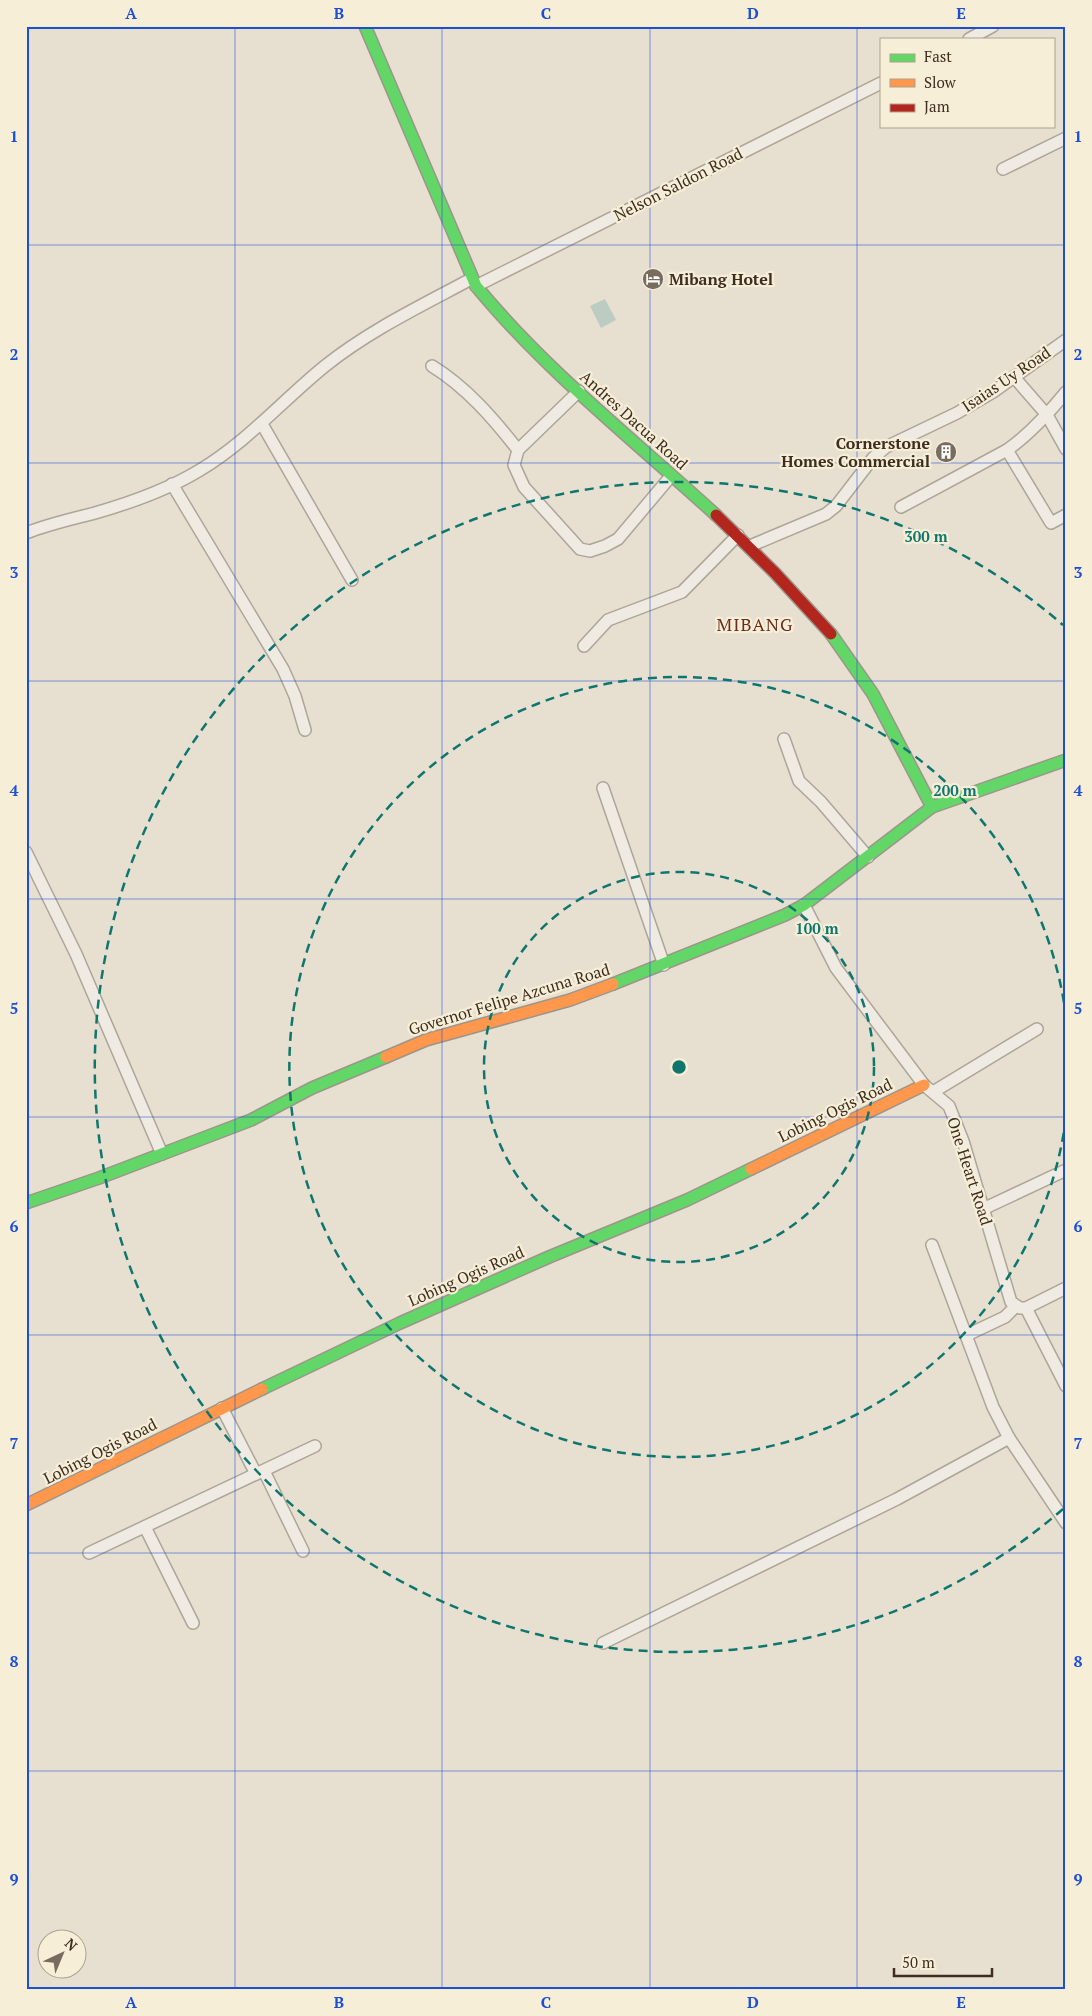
<svg xmlns="http://www.w3.org/2000/svg" width="1092" height="2016" viewBox="0 0 1092 2016" font-family="'PT Serif',serif">
<style>
.water{fill:#bcccc2}
.lines{fill:none;stroke-linecap:round;stroke-linejoin:round}
.street-casing{stroke:#ada599;stroke-width:14}
.fast-casing{stroke:#9c958a;stroke-width:14}
.slow-casing{stroke:#9c958a;stroke-width:14}
.jam-casing{stroke:#9c958a;stroke-width:14}
.street{stroke:#efebe3;stroke-width:11}
.fast{stroke:#63d668;stroke-width:11}
.slow{stroke:#ff974d;stroke-width:11}
.jam{stroke:#b3261e;stroke-width:11}
.grid{fill:none;stroke:#1d4ed8;stroke-width:1;stroke-opacity:0.55}
.ring{fill:none;stroke:#0f766e;stroke-width:2.5;stroke-dasharray:9 6}
.labels{text-anchor:middle;dominant-baseline:central;stroke-width:4.5;stroke-linejoin:round;paint-order:stroke}
.street-label{font-size:16px;fill:#3d2e20;stroke:#f7eed8}
.poi-label{font-size:16px;font-weight:bold;fill:#3d2e20;stroke:#f7eed8;text-anchor:start}
.neighbourhood-label{font-size:18px;letter-spacing:1px;fill:#6b2e1e;stroke:#f7eed8}
.centre{fill:#0f766e;stroke:#f7eed8;stroke-width:2.5}
.ring-label{font-size:15px;text-anchor:middle;font-weight:bold;fill:#0f766e;stroke:#f7eed8;stroke-width:4.5;stroke-linejoin:round;paint-order:stroke}
.neatline{fill:none;stroke:#1d4ed8;stroke-width:2}
.grid-label{font-size:16px;text-anchor:middle;font-weight:bold;fill:#1d4ed8}
</style>
<rect width="100%" height="100%" fill="#e7e0d1"/>
<!-- water -->
<polygon class="water" points="605,299 616,320 601,328 590,306"/>
<g class="lines">
<!-- street casing -->
<g class="street-casing">
<g id="street">
<polyline points="969,39 993,26"/>
<polyline points="1003,169 1066,138"/>
<polyline points="476,286 881,83"/>
<path d="M432,366C466,387 493,418 518,450"/>
<polyline points="1014,377 1047,415 1066,449"/>
<polyline points="579,391 518,450 514,465 524,487 580,549 590,551 605,546 618,539 671,476"/>
<polyline points="262,424 352,580"/>
<polyline points="1007,450 1051,523 1066,515"/>
<polyline points="172,484 283,669 295,696 305,730"/>
<path d="M901,507L1007,450C1030,434 1048,414 1066,392"/>
<path d="M26,533C49,524 72,519 95,513C130,503 169,489 200,470C247,442 283,400 325,366C370,330 421,306 471,279"/>
<polyline points="750,546 826,514 836,506 873,458 886,447 957,413 993,392 1066,340"/>
<polyline points="584,646 608,620 682,592 738,535"/>
<polyline points="784,739 799,781 821,802 868,857"/>
<polyline points="603,788 664,965"/>
<polyline points="26,852 76,954 162,1154"/>
<polyline points="804,905 836,968 924,1085 949,1106 963,1141 1011,1302 1020,1308 1026,1308 1066,1288"/>
<polyline points="933,1092 1037,1029"/>
<polyline points="983,1209 1066,1170"/>
<polyline points="932,1245 993,1407 1009,1438 1066,1523"/>
<polyline points="1026,1308 1066,1386"/>
<polyline points="967,1335 1005,1317 1016,1306"/>
<polyline points="222,1408 256,1474"/>
<polyline points="264,1471 303,1551"/>
<polyline points="145,1527 193,1623"/>
<polyline points="89,1553 315,1446"/>
<polyline points="603,1643 897,1499 1009,1438"/>
</g>
</g>
<!-- fast casing -->
<g class="fast-casing">
<g id="fast">
<path d="M365,26L476,286C546,371 635,441 716,515"/>
<polyline points="831,634 873,694 932,807"/>
<polyline points="613,984 785,915 804,905 932,807 1066,760"/>
<polyline points="26,1203 99,1178 251,1120 312,1088 386,1057"/>
<polyline points="262,1389 400,1323 549,1257 687,1200 751,1169"/>
</g>
</g>
<!-- slow casing -->
<g class="slow-casing">
<g id="slow">
<polyline points="386,1057 426,1040 570,1000 613,984"/>
<polyline points="751,1169 924,1085"/>
<polyline points="26,1505 262,1389"/>
</g>
</g>
<!-- jam casing -->
<g class="jam-casing">
<polyline id="jam" points="716,515 775,573 831,634"/>
</g>
<!-- street -->
<use href="#street" class="street"/>
<!-- fast -->
<use href="#fast" class="fast"/>
<!-- slow -->
<use href="#slow" class="slow"/>
<!-- jam -->
<use href="#jam" class="jam"/>
</g>
<!-- grid -->
<path class="grid" d="M235,26V1990M442,26V1990M650,26V1990M857,26V1990M26,245H1066M26,463H1066M26,681H1066M26,899H1066M26,1117H1066M26,1335H1066M26,1553H1066M26,1771H1066"/>
<!-- distance rings -->
<g class="ring">
<circle cx="679" cy="1067" r="195"/>
<path d="M1066 1118A390 390 0 1 1 1066 1016"/>
<path d="M1063 1509A585 585 0 1 1 1063 625"/>
</g>
<!-- icons -->
<defs>
<g id="hotel-disc" transform="scale(1.125)"><circle r="9.5" fill="#786c5e" stroke="#f7eed8"/><path d="M-6-4.5h1.5V1H6V5H4.5V3h-9V5H-6ZM-4 0a1.8 1.8 0 1 1 3.6 0ZM.5 0V-2.5h3Q6-2.5 6 0Z" fill="#fff"/></g>
<g id="building-disc" transform="scale(1.125)"><circle r="9.5" fill="#786c5e" stroke="#f7eed8"/><path d="M-4-6H4V6H1V3H-1V6H-4ZM-2.5-4.3h1.7v1.8h-1.7ZM.8-4.3h1.7v1.8H.8ZM-2.5-1h1.7V.8h-1.7ZM.8-1h1.7V.8H.8Z" fill="#fff"/></g>
</defs>
<g fill-rule="evenodd">
<use href="#hotel-disc" x="653" y="279"/>
<use href="#building-disc" x="946" y="452"/>
</g>
<g class="labels">
<!-- street labels -->
<g class="street-label">
<text transform="translate(678 184) rotate(-27)">Nelson Saldon Road</text>
<text transform="translate(1006 379) rotate(-34)">Isaias Uy Road</text>
<text transform="translate(634 420) rotate(42)">Andres Dacua Road</text>
<text transform="translate(509 999) rotate(-17)">Governor Felipe Azcuna Road</text>
<text transform="translate(835 1110) rotate(-26)">Lobing Ogis Road</text>
<text transform="translate(970 1171) rotate(72)">One Heart Road</text>
<text transform="translate(466 1276) rotate(-24)">Lobing Ogis Road</text>
<text transform="translate(100 1451) rotate(-27)">Lobing Ogis Road</text>
</g>
<!-- poi labels -->
<g class="poi-label">
<text x="669" y="279">Mibang Hotel</text>
<text x="930" y="443" text-anchor="end">Cornerstone<tspan x="930" dy="18">Homes Commercial</tspan></text>
</g>
<!-- neighbourhood labels -->
<g class="neighbourhood-label">
<text x="755" y="624">MIBANG</text>
</g>
</g>
<circle cx="679" cy="1067" r="8" class="centre"/>
<g class="ring-label">
<text x="926" y="542">300 m</text>
<text x="955" y="796">200 m</text>
<text x="817" y="934">100 m</text>
</g>
<!-- border -->
<rect width="1092" height="2016" fill="none" stroke="#f7eed8" stroke-width="55"/>
<!-- legend -->
<rect x="880" y="38" width="175" height="90" fill="#f7eed8" stroke="#ada18e"/>
<rect x="890" y="54" width="25" height="8" fill="#63d668" stroke="#ada18e"/>
<text x="924" y="62" font-size="15" fill="#3d2e20">Fast</text>
<rect x="890" y="79" width="25" height="8" fill="#ff974d" stroke="#ada18e"/>
<text x="924" y="88" font-size="15" fill="#3d2e20">Slow</text>
<rect x="890" y="104" width="25" height="8" fill="#b3261e" stroke="#ada18e"/>
<text x="924" y="112" font-size="15" fill="#3d2e20">Jam</text>
<!-- north arrow -->
<g transform="translate(62 1954) rotate(44)"><circle r="24" fill="#f7eed8" stroke="#ada18e"/>
<path d="M0-4L9 19L0 12L-9 19Z" fill="#786c5e"/>
<text y="-8" font-size="14" font-weight="bold" text-anchor="middle" fill="#3d2e20">N</text>
</g>
<!-- scale -->
<path d="M894 1968v8h98v-8" fill="none" stroke="#3d2e20" stroke-width="2.5"/>
<text x="902" y="1968" font-size="15" fill="#3d2e20" stroke="#f7eed8" stroke-width="4" paint-order="stroke">50 m</text>
<rect x="28" y="28" width="1036" height="1960" class="neatline"/>
<g class="grid-label">
<text x="131" y="19">A</text>
<text x="339" y="19">B</text>
<text x="546" y="19">C</text>
<text x="753" y="19">D</text>
<text x="961" y="19">E</text>
<text x="14" y="142">1</text>
<text x="1078" y="142">1</text>
<text x="14" y="360">2</text>
<text x="1078" y="360">2</text>
<text x="14" y="578">3</text>
<text x="1078" y="578">3</text>
<text x="14" y="796">4</text>
<text x="1078" y="796">4</text>
<text x="14" y="1014">5</text>
<text x="1078" y="1014">5</text>
<text x="14" y="1232">6</text>
<text x="1078" y="1232">6</text>
<text x="14" y="1449">7</text>
<text x="1078" y="1449">7</text>
<text x="14" y="1667">8</text>
<text x="1078" y="1667">8</text>
<text x="14" y="1885">9</text>
<text x="1078" y="1885">9</text>
<text x="131" y="2008">A</text>
<text x="339" y="2008">B</text>
<text x="546" y="2008">C</text>
<text x="753" y="2008">D</text>
<text x="961" y="2008">E</text>
</g>
</svg>
